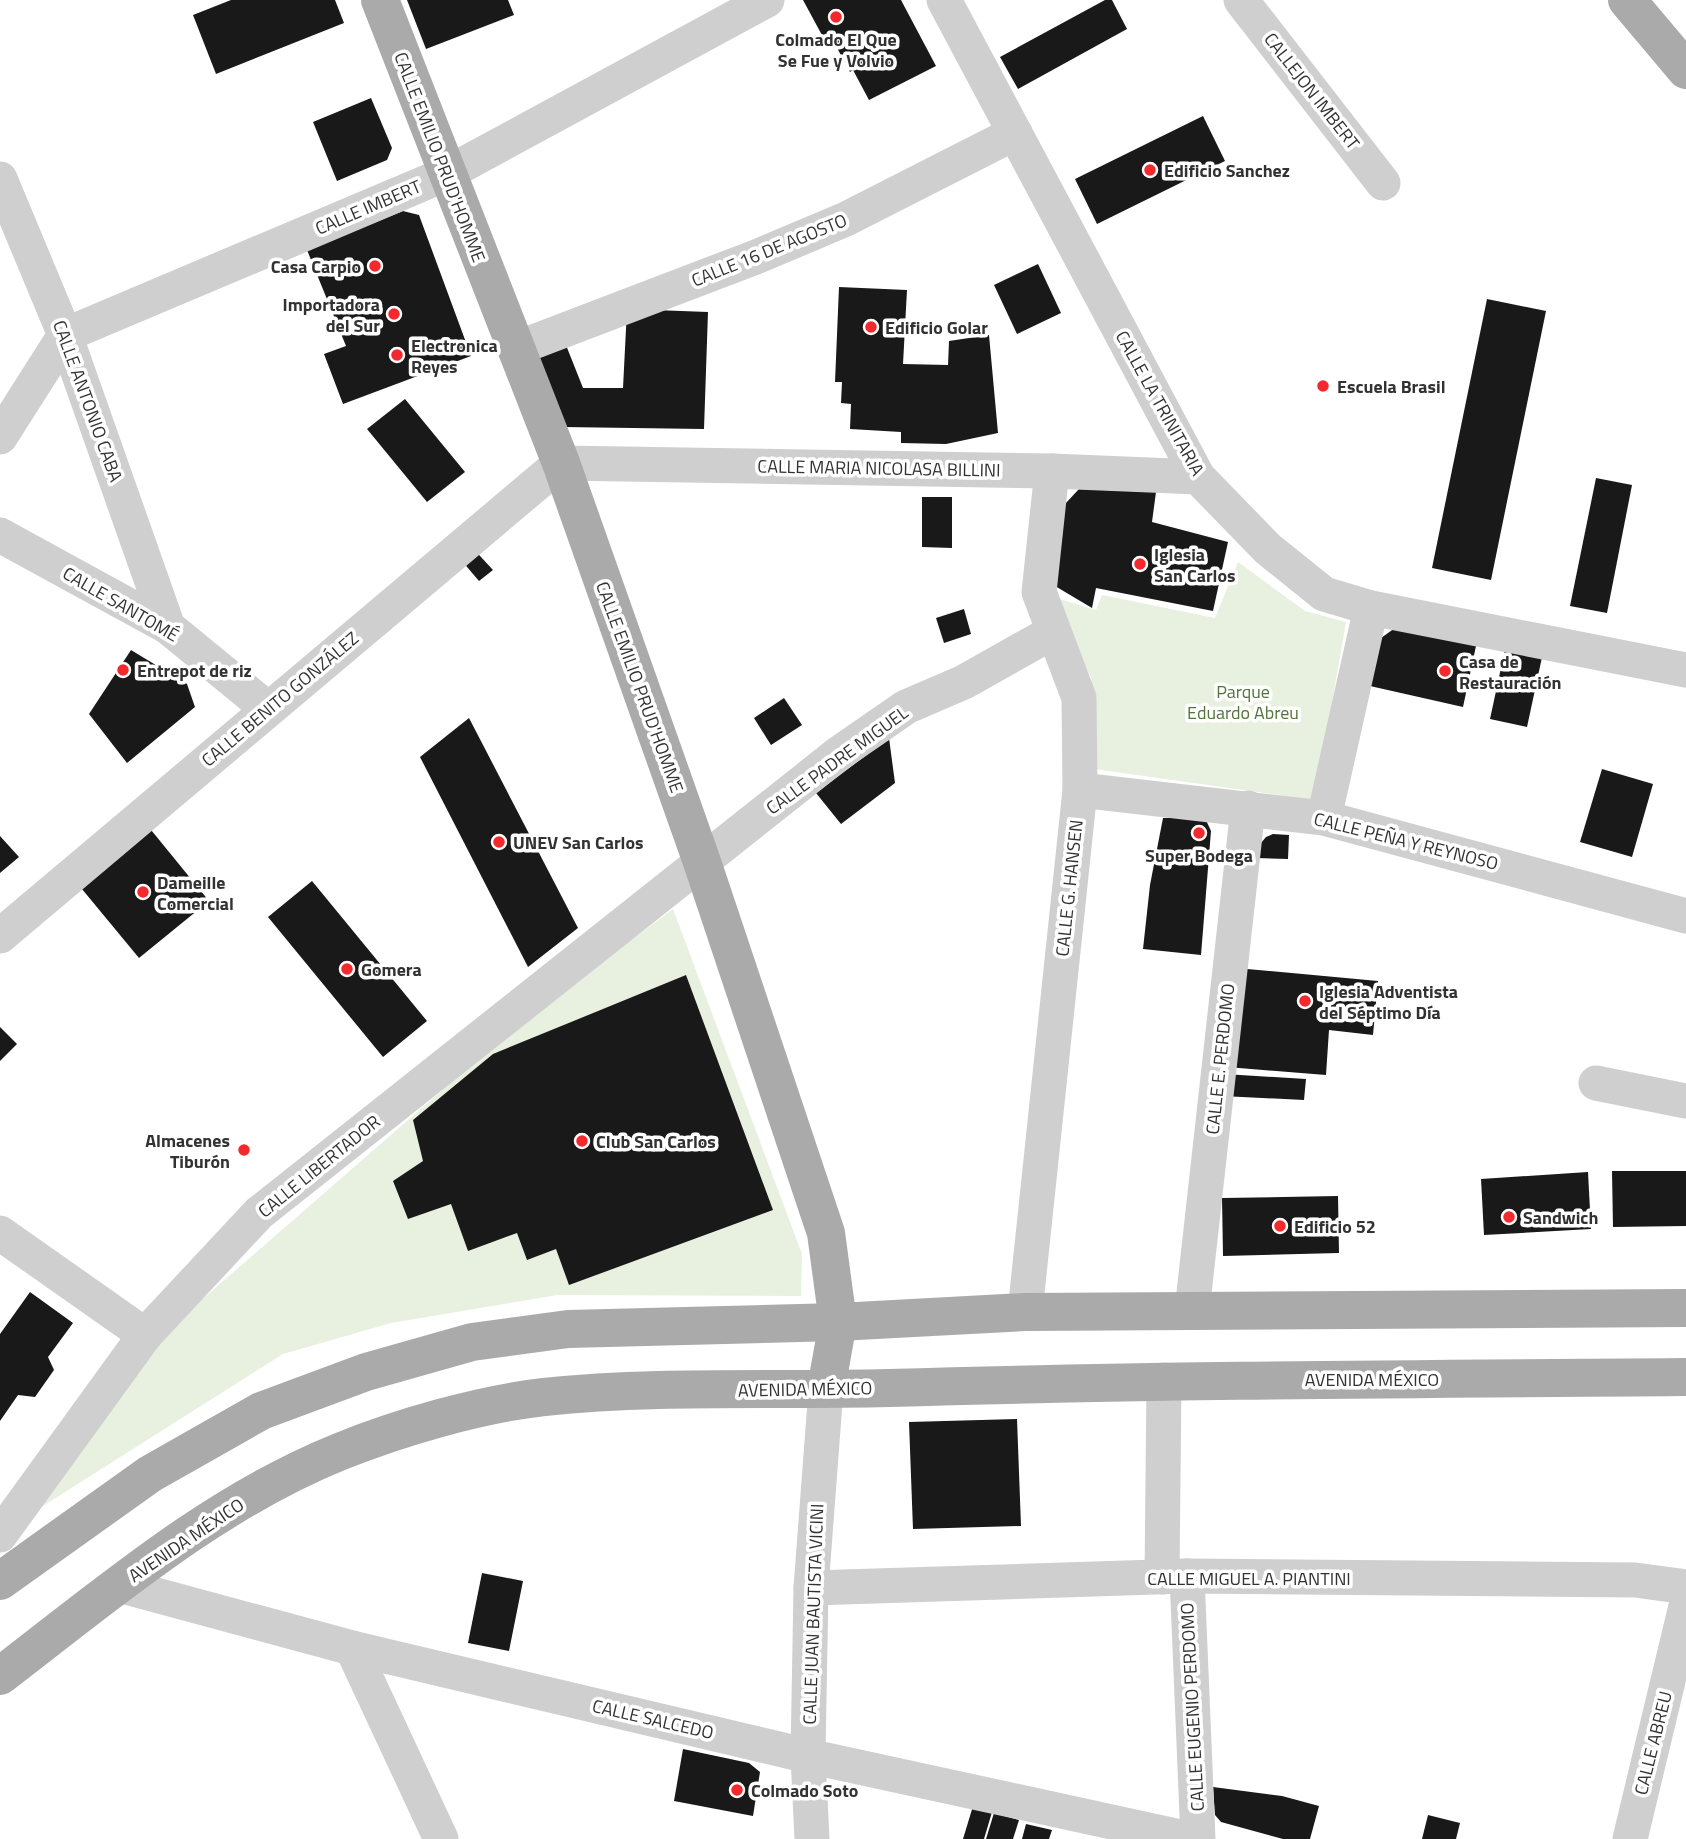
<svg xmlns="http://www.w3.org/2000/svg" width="1686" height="1839" viewBox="0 0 1686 1839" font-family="'Titillium Web',sans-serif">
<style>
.green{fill:#e8f0e0}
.building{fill:#191919}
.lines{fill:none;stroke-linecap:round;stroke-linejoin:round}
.minor{stroke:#cfcfcf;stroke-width:35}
.major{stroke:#aaa;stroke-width:38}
.poi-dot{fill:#f4292e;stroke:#fff;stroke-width:2.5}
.labels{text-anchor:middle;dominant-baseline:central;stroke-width:7;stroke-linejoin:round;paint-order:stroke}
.poi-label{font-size:18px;font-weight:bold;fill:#323232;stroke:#fff;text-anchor:start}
.street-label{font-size:18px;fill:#323232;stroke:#fff}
.park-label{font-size:18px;fill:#52733b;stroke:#fff}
</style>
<rect width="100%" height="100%" fill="#fff"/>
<!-- green -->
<g class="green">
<polygon points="1238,562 1305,611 1346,622 1315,800 1080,767 1091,678 1053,597 1096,610 1102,595 1215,618"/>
<polygon points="673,909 802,1254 801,1296 557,1295 391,1323 283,1354 32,1513 159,1337 516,1026"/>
</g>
<!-- building -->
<g class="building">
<polygon points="231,0 335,0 344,23 216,74 193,15"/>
<polygon points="407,0 508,0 514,15 426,49"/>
<polygon points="803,0 901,0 936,66 869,100 853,70 850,72 829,33 823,37"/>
<polygon points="1105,0 1112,0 1127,29 1018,89 1000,57"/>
<polygon points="371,98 392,148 387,160 337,181 313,122"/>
<polygon points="1203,116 1225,161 1097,224 1075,179"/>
<polygon points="403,211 419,215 471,356 343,404 324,354 346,346 307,250"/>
<polygon points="1038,264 1061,313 1017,334 994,285"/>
<polygon points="839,287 907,290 903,364 948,365 949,341 989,335 998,433 946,444 901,443 901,432 850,429 851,404 841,403 842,382 835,382"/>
<polygon points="1487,299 1546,311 1491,580 1432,568"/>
<polygon points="627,309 708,312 704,429 562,427 525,351 562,335 583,388 623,388"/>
<polygon points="405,399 465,472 427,502 367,429"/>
<polygon points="1596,478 1632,485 1607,613 1570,606"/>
<polygon points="1079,489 1156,492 1152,522 1228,542 1213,611 1096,588 1092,608 1055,586 1065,504"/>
<polygon points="922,497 952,497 952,548 922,547"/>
<polygon points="468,543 493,570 479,581 456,554"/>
<polygon points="964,609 971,634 944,643 936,618"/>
<polygon points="1395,628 1476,646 1463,707 1370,686 1381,638"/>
<polygon points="1507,640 1544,648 1527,727 1490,719"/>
<polygon points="131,650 187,684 195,707 127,763 89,714"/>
<polygon points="784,698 802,725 771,745 754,718"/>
<polygon points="469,718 578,928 528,967 420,757"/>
<polygon points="889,738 895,783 841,824 816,793"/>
<polygon points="1602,769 1653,784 1632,857 1580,842"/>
<polygon points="1163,818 1205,818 1211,831 1201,955 1143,949 1150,885"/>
<polygon points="147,825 209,901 139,958 77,883"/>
<polygon points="1273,834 1289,835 1288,859 1257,858 1261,843 1266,837"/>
<polygon points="0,836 19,857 0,873"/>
<polygon points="312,881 427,1021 383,1057 268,917"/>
<polygon points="1236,968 1378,981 1373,1035 1329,1030 1326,1075 1227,1067"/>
<polygon points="686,975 773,1210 569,1285 556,1249 527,1260 517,1233 468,1251 451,1204 408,1219 393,1181 423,1161 413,1120 493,1054"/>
<polygon points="0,1027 17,1044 0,1061"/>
<polygon points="1224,1074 1306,1079 1304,1100 1222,1096"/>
<polygon points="1612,1171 1686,1171 1686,1226 1613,1227"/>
<polygon points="1588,1172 1591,1229 1484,1235 1481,1179"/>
<polygon points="1338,1196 1339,1253 1223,1256 1222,1198"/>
<polygon points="30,1292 73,1323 48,1357 54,1370 35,1397 18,1395 0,1421 0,1334"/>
<polygon points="1017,1419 1021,1526 913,1529 909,1422"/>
<polygon points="482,1573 523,1581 509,1651 468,1643"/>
<polygon points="683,1749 749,1763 760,1772 753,1816 674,1801"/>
<polygon points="1213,1787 1282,1796 1319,1806 1310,1839 1283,1839 1221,1822 1215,1815"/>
<polygon points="973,1806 992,1812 984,1839 963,1839"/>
<polygon points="994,1813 1019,1820 1013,1839 986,1839"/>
<polygon points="1428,1815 1460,1823 1456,1839 1422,1839"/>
<polygon points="1026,1824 1052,1830 1049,1839 1022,1839"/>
</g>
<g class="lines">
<!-- minor -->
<g class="minor">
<polyline points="944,0 1198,477 1268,549 1324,594 1371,608 1686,670"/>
<polyline points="1241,0 1383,183"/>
<polyline points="0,179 65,335 168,627"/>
<polyline points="515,349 756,257 846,219 1015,133"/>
<polyline points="0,437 65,335 446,174 767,0"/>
<polyline points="0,535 168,627 268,709"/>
<polyline points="1080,790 1324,818 1686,916"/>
<polyline points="1324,818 1371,608"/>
<polyline points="0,936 561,463 1052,471 1198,477"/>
<polyline points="1596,1083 1686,1101"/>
<polyline points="0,1233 145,1335"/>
<polyline points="1192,1311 1248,808"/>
<polyline points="1025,1312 1080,790 1079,698 1039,592 1052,471"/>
<polyline points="0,1535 145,1335 259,1213 838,754 906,707 964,682 1053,632"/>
<polyline points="1187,1576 1198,1839"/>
<polyline points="1162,1577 1164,1380"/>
<polyline points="119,1585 352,1648 808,1756 1190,1839"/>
<polyline points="811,1588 1187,1576 1635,1580 1686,1587"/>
<polyline points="352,1648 441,1839"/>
<polyline points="812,1839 808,1756 811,1588 826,1389"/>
<polyline points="1630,1839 1686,1606"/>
</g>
<!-- major -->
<g class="major">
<polyline points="380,0 561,463 702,862 826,1233 838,1322 826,1389"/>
<polyline points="1627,0 1686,70"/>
<polyline points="0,1581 150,1474 261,1411 366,1372 472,1342 568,1329 838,1322 1025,1312 1686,1308"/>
<path d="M0,1676C107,1594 213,1503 339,1452C398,1428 480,1404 544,1397C658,1385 774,1391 889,1388C1155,1380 1420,1379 1686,1377"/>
</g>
</g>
<!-- markers -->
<g class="poi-dot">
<circle cx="836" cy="17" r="7"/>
<circle cx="1150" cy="170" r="7"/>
<circle cx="375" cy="266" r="7"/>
<circle cx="394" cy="314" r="7"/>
<circle cx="871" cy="327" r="7"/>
<circle cx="397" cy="355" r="7"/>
<circle cx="1323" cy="386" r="7"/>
<circle cx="1140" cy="564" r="7"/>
<circle cx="123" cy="670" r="7"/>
<circle cx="1445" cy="671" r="7"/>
<circle cx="1199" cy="833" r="7"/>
<circle cx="499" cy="842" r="7"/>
<circle cx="143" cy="892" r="7"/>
<circle cx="347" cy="969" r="7"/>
<circle cx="1305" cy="1001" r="7"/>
<circle cx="582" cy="1141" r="7"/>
<circle cx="244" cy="1150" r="7"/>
<circle cx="1509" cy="1217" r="7"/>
<circle cx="1280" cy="1226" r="7"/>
<circle cx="737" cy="1790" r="7"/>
</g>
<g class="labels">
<!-- poi labels -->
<g class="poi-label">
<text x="836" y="39" text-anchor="middle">Colmado El Que<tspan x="836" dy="21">Se Fue y Volvio</tspan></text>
<text x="1164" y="170">Edificio Sanchez</text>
<text x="361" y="266" text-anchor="end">Casa Carpio</text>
<text x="380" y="304" text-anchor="end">Importadora<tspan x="380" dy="21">del Sur</tspan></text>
<text x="885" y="327">Edificio Golar</text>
<text x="411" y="345">Electronica<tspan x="411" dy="21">Reyes</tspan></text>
<text x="1337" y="386">Escuela Brasil</text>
<text x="1154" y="554">Iglesia<tspan x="1154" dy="21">San Carlos</tspan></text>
<text x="1459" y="661">Casa de<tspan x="1459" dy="21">Restauración</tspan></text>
<text x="137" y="670">Entrepot de riz</text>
<text x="513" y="842">UNEV San Carlos</text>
<text x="1199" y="855" text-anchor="middle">Super Bodega</text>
<text x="157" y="882">Dameille<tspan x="157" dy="21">Comercial</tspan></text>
<text x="361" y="969">Gomera</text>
<text x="1319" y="991">Iglesia Adventista<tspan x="1319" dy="21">del Séptimo Día</tspan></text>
<text x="230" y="1140" text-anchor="end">Almacenes<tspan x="230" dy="21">Tiburón</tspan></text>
<text x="596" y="1141">Club San Carlos</text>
<text x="1523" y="1217">Sandwich</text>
<text x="1294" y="1226">Edificio 52</text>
<text x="751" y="1790">Colmado Soto</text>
</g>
<!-- street labels -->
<g class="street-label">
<text transform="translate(1312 91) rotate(52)">CALLEJON IMBERT</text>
<text transform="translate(440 157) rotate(69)">CALLE EMILIO PRUD'HOMME</text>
<text transform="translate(368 207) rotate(-23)">CALLE IMBERT</text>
<text transform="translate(769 250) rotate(-22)">CALLE 16 DE AGOSTO</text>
<text transform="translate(88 401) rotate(70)">CALLE ANTONIO CABA</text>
<text transform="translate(1160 403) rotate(61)">CALLE LA TRINITARIA</text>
<text transform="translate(879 468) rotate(1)">CALLE MARIA NICOLASA BILLINI</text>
<text transform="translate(121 604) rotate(30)">CALLE SANTOMÉ</text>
<text transform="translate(640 687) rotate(70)">CALLE EMILIO PRUD'HOMME</text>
<text transform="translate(280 699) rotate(-40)">CALLE BENITO GONZÁLEZ</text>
<text transform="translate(837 760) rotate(-36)">CALLE PADRE MIGUEL</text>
<text transform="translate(1406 841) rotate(14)">CALLE PEÑA Y REYNOSO</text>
<text transform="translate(1069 888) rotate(-84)">CALLE G. HANSEN</text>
<text transform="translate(1220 1059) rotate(-84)">CALLE E. PERDOMO</text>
<text transform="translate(319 1166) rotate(-39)">CALLE LIBERTADOR</text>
<text x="1372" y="1379">AVENIDA MÉXICO</text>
<text transform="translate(805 1389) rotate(-1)">AVENIDA MÉXICO</text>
<text transform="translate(186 1540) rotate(-34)">AVENIDA MÉXICO</text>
<text x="1249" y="1578">CALLE MIGUEL A. PIANTINI</text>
<text transform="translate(813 1614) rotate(-88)">CALLE JUAN BAUTISTA VICINI</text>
<text transform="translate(1192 1707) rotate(-93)">CALLE EUGENIO PERDOMO</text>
<text transform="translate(653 1719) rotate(13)">CALLE SALCEDO</text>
<text transform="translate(1653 1743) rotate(-76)">CALLE ABREU</text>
</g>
<!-- park labels -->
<g class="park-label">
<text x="1243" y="691">Parque<tspan x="1243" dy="21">Eduardo Abreu</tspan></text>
</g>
</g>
</svg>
